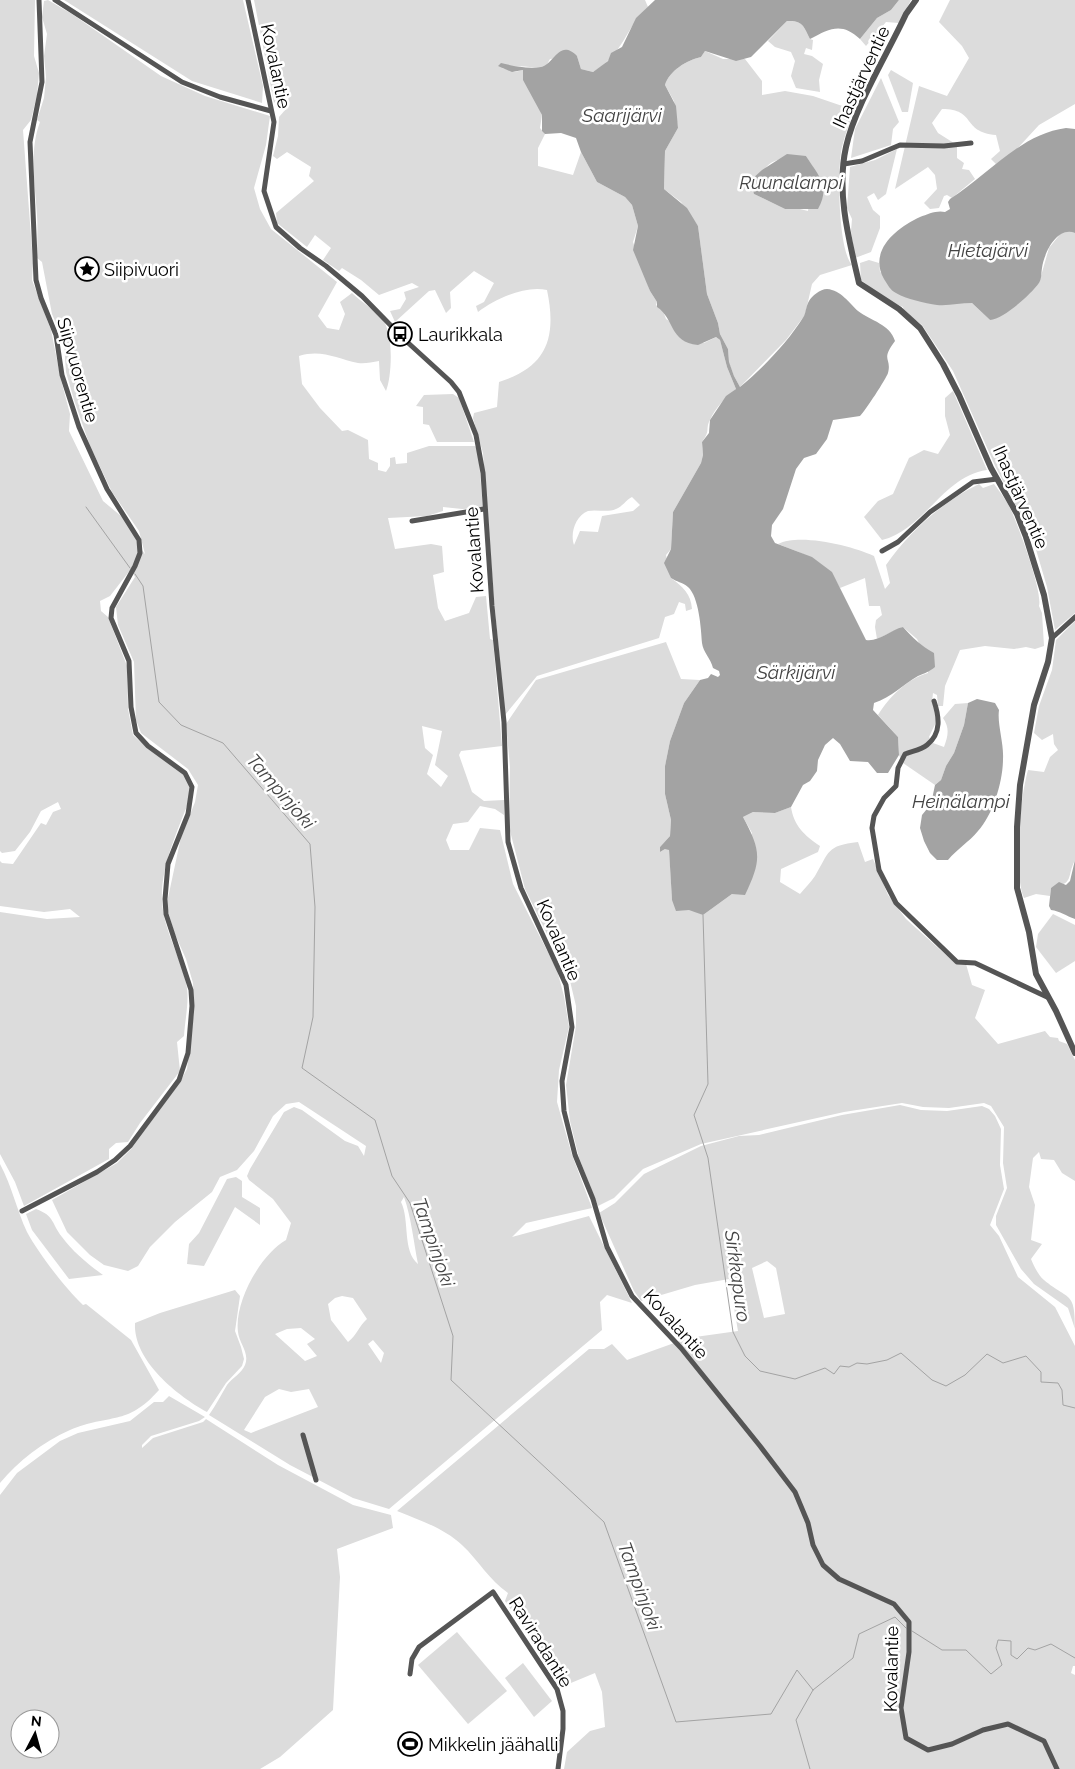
<svg xmlns="http://www.w3.org/2000/svg" width="1075" height="1769" viewBox="0 0 1075 1769" font-family="Raleway,sans-serif">
<style>
.green{fill:#dcdcdc;fill-rule:evenodd}
.water{fill:#a3a3a3}
.lines{fill:none;stroke-linecap:round;stroke-linejoin:round}
.stream{stroke:#a3a3a3;stroke-width:1}
.minor{stroke:#555;stroke-width:5}
.tertiary{stroke:#555;stroke-width:6}
.labels{text-anchor:middle;dominant-baseline:central;stroke-width:5;stroke-linejoin:round;paint-order:stroke}
.street-label{font-size:18px;fill:#000;stroke:#fff}
.poi-label{font-size:18px;fill:#000;stroke:#fff;text-anchor:start}
.water-label{font-size:19px;font-style:italic;fill:#444;stroke:#fff}
</style>
<rect width="100%" height="100%" fill="#fff"/>
<!-- green -->
<g class="green">
<path d="M0,0H35L34,56L39,73L37,95L31,120L23,130L33,263L32,280L51,330L61,380L70,414L69,431L103,501L121,516L134,533L138,545L145,554L139,531L112,492L90,446L74,400L66,372L64,342L52,314L42,262L37,258C37,244 38,229 37,215C35,184 29,151 40,122L37,120L44,98L46,77L44,56L47,34L42,17L44,1L48,0L72,14L161,76L205,96L270,116L266,145L254,188L260,209L271,229L337,282L318,316L327,328L339,330L345,314L340,302L352,293C361,302 374,309 382,319C394,332 392,376 386,391L380,380L379,361C372,362 365,364 358,363C337,359 322,349 299,356L302,384L320,408L342,431L348,430L368,440L369,459L378,463V470L386,472L390,466V458L395,457L396,464L407,463V453L429,446H475L478,449L483,508L462,509L443,507V511L427,516L388,518L395,549L431,544L442,546L444,572L433,575L438,608L445,621L469,613L476,597L486,596L490,639L493,640L502,746L461,751L459,755L472,792L484,801L504,800V815L495,809L480,806L468,822L453,824L446,840L450,850H469L480,828L500,830L513,884L557,970L564,996L569,1027L559,1070L557,1102L572,1155L592,1208L526,1223L512,1237L589,1216L632,1303L607,1295L600,1302L602,1330L389,1509L353,1498L290,1465L209,1415C216,1405 221,1395 227,1385C232,1378 242,1373 245,1365C250,1353 239,1343 238,1332C234,1302 261,1254 286,1240L291,1223L273,1199L249,1180L247,1176L250,1169L284,1112L294,1107L302,1110L345,1141L358,1146L364,1156L366,1146L299,1102L286,1104L273,1116L254,1151L237,1170L220,1177L212,1192L175,1222L150,1247L138,1266L128,1271L104,1265L90,1255L67,1232L52,1200L117,1163L131,1149L180,1082L187,1069L194,1011L193,983L186,959L174,932L168,911V898L181,837L195,802L198,785L188,769L141,733L136,720L134,662L118,625L116,607L135,577L131,569L110,596L100,601L101,611L108,617L127,666L128,709L133,735L147,748L185,775L191,787V795C179,829 160,865 162,902C164,931 180,955 186,983C190,999 185,1019 184,1036L177,1042L180,1071L140,1123L128,1142L116,1143L109,1149V1159L24,1206L15,1182L0,1154V912L47,919L80,917L70,909L44,912L0,906V861L2,863L13,864L41,823L46,825L53,812L61,809L58,802L41,811L30,832L15,851L2,853L0,851ZM422,726L442,731L435,765L448,776L441,787L427,774L433,755L425,748ZM404,1197C411,1216 414,1244 418,1264C402,1251 410,1220 401,1202ZM342,1296L353,1298L367,1319C359,1326 357,1335 348,1342L331,1320L328,1304L335,1298ZM301,1328L315,1339L307,1344L317,1356L305,1361L275,1334L287,1329ZM373,1340L384,1353L381,1363L368,1344ZM279,1389L291,1392L309,1389L318,1407L251,1433L244,1430L265,1397Z"/>
<polygon points="64,0 243,0 263,86 262,103 192,81"/>
<path d="M254,0H645L648,7C625,28 624,54 593,72L581,69L577,56L550,59L546,66C531,70 516,63 502,68L515,72L523,70L542,115L540,128L545,134L538,148V166L573,175L581,152L597,182L625,197L632,205L638,226L633,242L650,291L657,302L656,305L663,311L666,319L704,343L716,337L720,340L727,367L736,389C726,397 715,408 710,420C705,429 711,430 702,442L703,455L701,463L673,512L671,549L666,555L671,578C683,587 691,594 692,609L686,611L685,604L679,602L674,614L665,617L659,638L537,676L505,715L494,600L483,453L473,418L474,413L497,407L499,382C547,367 557,338 547,290C525,285 495,299 478,312L476,306L484,302L494,283L474,271L450,292L451,308L446,313L435,290L429,291L395,322L390,311L400,309L406,299L404,292L419,287L412,283L379,295L361,280L342,268L339,271L323,260L331,248L315,235L307,247L277,223L276,213L314,181L309,176L311,167L287,152L277,159L273,156L278,136L279,117L286,109L289,96H280L274,103ZM632,497L640,505L633,511L602,516L598,532L580,531L574,545C570,534 575,516 588,511C597,509 607,513 616,509C622,507 626,500 632,497Z"/>
<polygon points="899,0 911,0 899,23 886,22 866,46 860,39 877,18 891,10"/>
<path d="M950,0H1075V104L1039,125L1016,150L996,164L991,159L1000,151L996,135C961,132 977,109 942,109L932,123L938,133L957,145V158L964,163L962,169L969,170L975,179L952,198L947,195L944,196L939,208L930,209L924,203L937,189L935,175L928,167L895,189L919,86L947,96L969,58L962,46L939,22Z"/>
<path d="M787,21C803,20 804,27 810,39L813,40L812,50L806,48L804,54L812,56L823,64L819,80L820,92L796,88L791,76L795,61L791,52L775,47L768,41Z"/>
<path d="M705,51L723,59H745L762,81V95L785,91L813,96L854,110C850,122 845,134 842,147C837,167 838,250 852,265L820,275L812,284L805,315L786,340L740,387L734,376L729,363L728,349L720,334L718,323L707,294L698,226L681,202L664,189L665,151L678,128L674,101L665,85C669,71 687,60 701,57ZM806,156L813,167L808,211L796,208L785,209L754,194C766,158 770,160 806,156Z"/>
<polygon points="891,70 913,83 908,112 902,112 888,75"/>
<polygon points="881,78 899,122 893,129 891,145 851,158 855,129"/>
<polygon points="897,149 886,194 878,200 874,193 867,197 873,210 880,216 880,228 871,252 855,258 851,231 852,219 847,208 850,167 875,160"/>
<polygon points="1070,231 1075,233 1075,613 1055,630 1047,587 1032,536 996,468 953,371 922,325 904,312 903,307 887,300 861,280 860,263 869,260 879,263 880,272 972,303 990,320 1039,283 1049,248 1061,233"/>
<path d="M953,391L987,470C943,476 924,530 882,540L864,517L878,501L893,494L909,458L924,450L938,454L950,435L945,416V398Z"/>
<polygon points="453,394 459,398 474,442 437,442 429,425 423,424 423,407 416,406 424,395"/>
<path d="M979,484L983,488L994,484C1000,492 1007,501 1011,510C1018,525 1043,592 1039,606L1042,613L1044,646L1035,649L1026,647L1014,649L985,646L960,650L945,686L943,706H938L937,695L933,693L932,702L938,718L929,737L933,743L944,747C948,736 950,728 943,718L955,704L968,703L964,725L954,753L946,766L941,780L935,785L903,763L899,755L898,737L878,715C890,696 907,679 928,673V650L921,647L917,639L903,627L877,639L875,627L876,620L882,615L880,606H869L865,578L840,588C826,560 806,555 778,544C800,533 852,546 874,556L885,589L890,583L886,565C909,532 942,502 979,484Z"/>
<path d="M1075,621V860C1066,878 1075,883 1051,888L1050,896L1036,894L1024,898C1013,872 1020,798 1028,770L1044,772L1050,757L1058,750L1054,744L1053,734L1042,740L1034,733L1039,706L1052,670L1056,640Z"/>
<path d="M666,642L681,679L700,680L684,703L670,741L665,766V794L671,820L670,836L660,847V852L665,849H669L672,900L703,915L732,894L752,833L743,817L753,812L775,813L791,807C794,826 804,835 820,846L818,852L781,869L780,882L800,894C805,888 811,882 815,876C830,851 826,846 858,842L865,862L873,859L888,895L906,919L956,964H966L972,985L985,990L975,1018L998,1044L1045,1031L1050,1037L1058,1038L1059,1041L1067,1044L1075,1060V1181L1062,1173L1054,1160L1041,1159L1039,1152L1033,1158L1029,1187L1035,1205L1031,1240L1042,1244L1031,1259C1034,1266 1038,1275 1044,1280C1069,1301 1075,1290 1075,1329L1068,1308L1034,1284L1021,1269L996,1225V1216L1007,1188L1003,1163L1004,1127L991,1106L984,1103L949,1108L923,1107L902,1103L844,1112L701,1144L643,1169L614,1198L598,1206L579,1158L570,1121L566,1085L576,1026V1006L570,981L525,889L509,827L510,767L506,724L536,680Z"/>
<polygon points="1053,914 1075,925 1075,961 1056,973 1036,947 1038,934"/>
<path d="M900,1105L921,1110L947,1111L982,1106L989,1109L995,1116L1001,1129L1000,1165L1004,1189L990,1225L999,1236L1018,1277L1055,1307L1075,1346V1666H1073L1071,1673L1075,1675V1769H564L567,1752L590,1731L605,1727L602,1692L595,1673L566,1685L550,1666L505,1601L508,1593C489,1580 479,1561 462,1545C444,1528 419,1520 397,1511L589,1349H604L612,1344L627,1360L688,1338L738,1331L729,1279L695,1285L641,1301L634,1291L599,1213L615,1203L644,1174L701,1146L739,1136L759,1135L842,1115ZM767,1261L776,1268L785,1314L764,1318L752,1268Z"/>
<path d="M0,1164C12,1186 17,1211 27,1232C39,1254 65,1288 83,1305L86,1304L131,1340L159,1390C126,1427 110,1413 70,1430C43,1442 18,1461 0,1483Z"/>
<polygon points="236,1177 242,1181 242,1197 260,1208 260,1225 235,1207 204,1266 187,1264 189,1244 199,1233 227,1179"/>
<path d="M36,1209C55,1216 51,1223 62,1237C73,1252 88,1264 103,1275L69,1279L32,1230L26,1214Z"/>
<path d="M235,1290L240,1296L235,1331L241,1347L244,1359L242,1366L226,1383L207,1412C178,1396 133,1361 135,1323L160,1313Z"/>
<path d="M169,1396L205,1417L199,1421L151,1436L142,1445V1448L153,1438L203,1422L206,1419L278,1465L353,1505L391,1515L393,1528L337,1549L340,1577L333,1710L280,1757L260,1769H0V1495L17,1473L60,1441L78,1433L130,1421L154,1402H163ZM20,1719H50V1749H20Z"/>
<polygon points="457,1632 507,1691 468,1724 418,1665"/>
<polygon points="523,1663 552,1701 534,1717 505,1678"/>
</g>
<!-- water -->
<g class="water">
<path d="M655,0H899L891,10L877,18L860,39C842,22 830,28 810,39C804,27 803,20 787,21L751,57L736,61L705,51L701,57C687,60 669,71 665,85L676,106L678,128L665,151L664,189L687,208L698,226L707,294L718,323L720,334L728,349L729,362L734,376L740,387C763,368 788,342 804,316C806,312 806,306 809,301C812,296 820,289 827,289C841,290 849,303 858,311C871,321 890,324 895,341C880,361 892,357 888,373C886,379 865,411 860,416L833,420L827,439L816,454L804,458L796,469L783,509L772,525L771,536L775,543L812,557L832,572L866,640C879,642 890,630 903,627C913,638 921,646 934,653L935,667C929,672 925,673 918,676C902,685 892,697 874,703L873,710L898,737L899,755L888,773H877L868,762L850,761L840,744L833,738L825,745L818,760L817,771L810,781L803,785L791,807L775,813L753,812L743,817C761,851 762,859 745,895L732,894L703,915L689,910L676,911L672,900L669,850L665,849L660,852V847L670,836L671,820L665,794V766L670,741L684,703L700,680L708,678L711,674L718,677L720,675L719,671L713,668C711,659 703,652 702,643C701,628 699,597 688,587C682,582 677,582 671,578L664,563L671,549L673,512L701,463L703,455L702,442L709,433L710,420L726,396L736,389L727,367L720,340L716,337L698,345C669,342 675,319 657,307V302L650,291L633,250L638,226L632,205L625,197L597,182L581,152L576,138L561,133L545,134L542,131V115L523,80V70L512,72L498,66L501,63C513,66 528,69 541,67C554,65 559,38 577,56L581,69L593,72L608,61L611,53L622,47L636,18Z"/>
<path d="M1066,128L1075,129V233C1057,226 1044,253 1042,268C1041,273 1042,278 1039,283C1031,294 1004,319 990,320L972,303C960,303 949,306 937,305C925,303 906,299 896,293C890,290 888,285 884,279C868,251 896,228 920,217C928,214 937,210 945,212L950,209L948,202L950,199C987,176 1020,134 1066,128Z"/>
<path d="M787,154L806,156C818,175 831,186 818,209H785L754,194L751,180L762,170Z"/>
<path d="M977,699L995,703L999,710C997,724 1004,743 1003,759C1003,781 993,815 978,831C969,842 957,849 948,860H937L930,853L924,841L920,828L922,815L931,804L935,785L941,780L946,766L954,753L964,725L968,703Z"/>
<path d="M1075,860V919C1066,916 1060,911 1051,910L1049,906L1051,888L1059,882L1066,885L1070,881Z"/>
</g>
<g class="lines">
<!-- stream -->
<g class="stream">
<polyline points="86,507 130,568"/>
<polyline points="135,574 143,586 159,702 181,725 223,743 310,844 315,907 313,1017 302,1068 375,1120 392,1176 410,1203 453,1336 451,1380 604,1522 676,1722 771,1714 797,1670 813,1690"/>
<polyline points="703,915 708,1084 694,1115 708,1158 733,1332 745,1356 760,1371 795,1379 825,1368 834,1374 840,1366 849,1367 857,1363 867,1364 887,1360 901,1353 932,1380 946,1386 965,1375 987,1354 1003,1363 1026,1356 1041,1372 1041,1382 1058,1383 1062,1390 1063,1405 1075,1408"/>
<polyline points="912,1631 942,1650 966,1650 991,1674 1002,1665 996,1648 998,1640 1011,1641 1011,1655 1017,1659 1028,1648 1035,1650 1051,1644 1075,1658"/>
<polyline points="810,1769 796,1720 813,1690 853,1658 859,1634 895,1617 906,1628"/>
</g>
<!-- minor -->
<g class="minor">
<polyline points="55,0 182,82 220,97 271,111"/>
<polyline points="248,0 274,122 264,191 276,227 300,248 326,266 362,296 405,340 451,382 459,392 476,435 483,473 492,606 504,722 508,842 521,888 566,985 572,1027 562,1081 564,1111 575,1155 593,1199 607,1247 632,1296 681,1348 760,1446 795,1492 808,1523 813,1545 823,1565 839,1579 894,1604 909,1622 909,1652 901,1708 906,1738 928,1750 952,1744 983,1730 1008,1724 1044,1741 1057,1769"/>
<polyline points="844,164 862,161 900,145 944,146 971,143"/>
<polyline points="412,521 484,509"/>
<polyline points="882,551 898,542 930,512 973,482 997,479"/>
<polyline points="1052,638 1075,617"/>
<path d="M934,701C939,716 942,733 927,745C921,750 912,751 905,754L898,768L896,786L884,798L874,816L872,828L879,870L896,903L957,962L975,963L1047,997"/>
<polyline points="22,1211 97,1172 115,1160 130,1146 179,1080 188,1053 192,1006 191,990 166,914 165,899 168,864 188,814 192,787 185,773 148,746 136,733 131,707 129,661 111,618 112,608 135,566 140,553 139,540 107,489 79,427 62,375 56,335 41,298 36,280 30,142 42,82 39,0"/>
<polyline points="303,1435 316,1480"/>
<polyline points="410,1674 412,1659 419,1647 493,1592 557,1689 563,1711 563,1729 558,1769"/>
</g>
<!-- tertiary -->
<path class="tertiary" d="M916,0L906,14C888,53 855,106 846,147C836,192 849,240 859,283L899,309L920,328L943,364L959,395L991,468L1017,514L1026,537L1044,595L1052,638L1048,662L1034,705L1020,785L1017,827V888L1029,932L1036,974L1056,1011L1075,1053"/>
</g>
<!-- icons -->
<defs>
<g id="sight-ring" transform="scale(1.25)"><circle r="9.5" fill="#fff" stroke="#000" stroke-width="1.5"/><path d="M0-6L1.8-2.2L6-1.7L2.9 1.2L3.7 5.4L0 3.3L-3.7 5.4L-2.9 1.2L-6-1.7L-1.8-2.2Z" fill="#000"/></g>
<g id="bus-ring" transform="scale(1.25)"><circle r="9.5" fill="#fff" stroke="#000" stroke-width="1.5"/><path d="M-5-6H5V4H4V6H2V4H-2V6H-4V4H-5ZM-3.5-4V0h7V-4ZM-3.5 1.2v1.5H-2V1.2ZM2 1.2v1.5H3.5V1.2Z" fill="#000"/></g>
<g id="stadium-ring" transform="scale(1.25)"><circle r="9.5" fill="#fff" stroke="#000" stroke-width="1.5"/><path d="M0-5a6.5 5 0 1 0 0 10a6.5 5 0 1 0 0-10ZM-3.5-1.8h7v3.6h-7Z" fill="#000"/></g>
</defs>
<g fill-rule="evenodd">
<use href="#sight-ring" x="87" y="269"/>
<use href="#bus-ring" x="400" y="334"/>
<use href="#stadium-ring" x="410" y="1744"/>
</g>
<g class="labels">
<!-- street labels -->
<g class="street-label">
<text transform="translate(276 66) rotate(78)">Kovalantie</text>
<text transform="translate(861 77) rotate(-65)">Ihastjärventie</text>
<text transform="translate(78 370) rotate(74)">Siipvuorentie</text>
<text transform="translate(1021 497) rotate(66)">Ihastjärventie</text>
<text transform="translate(474 550) rotate(-94)">Kovalantie</text>
<text transform="translate(559 940) rotate(67)">Kovalantie</text>
<text transform="translate(676 1324) rotate(48)">Kovalantie</text>
<text transform="translate(541 1642) rotate(58)">Raviradantie</text>
<text transform="translate(891 1669) rotate(-89)">Kovalantie</text>
</g>
<!-- poi labels -->
<g class="poi-label">
<text x="104" y="269">Siipivuori</text>
<text x="418" y="334">Laurikkala</text>
<text x="428" y="1744">Mikkelin jäähalli</text>
</g>
<!-- water labels -->
<g class="water-label">
<text x="622" y="115">Saarijärvi</text>
<text x="791" y="182">Ruunalampi</text>
<text x="988" y="250">Hietajärvi</text>
<text x="796" y="672">Särkijärvi</text>
<text transform="translate(281 791) rotate(49)">Tampinjoki</text>
<text x="961" y="801">Heinälampi</text>
<text transform="translate(434 1242) rotate(71)">Tampinjoki</text>
<text transform="translate(738 1276) rotate(82)">Sirkkapuro</text>
<text transform="translate(640 1586) rotate(70)">Tampinjoki</text>
</g>
</g>
<!-- north arrow -->
<g transform="translate(35 1734) rotate(6)"><circle r="24" fill="#ffffff" stroke="#999999"/>
<path d="M0-4L9 19L0 12L-9 19Z" fill="#000000"/>
<text y="-8" font-size="14" font-weight="bold" text-anchor="middle" fill="#000000">N</text>
</g>
</svg>
